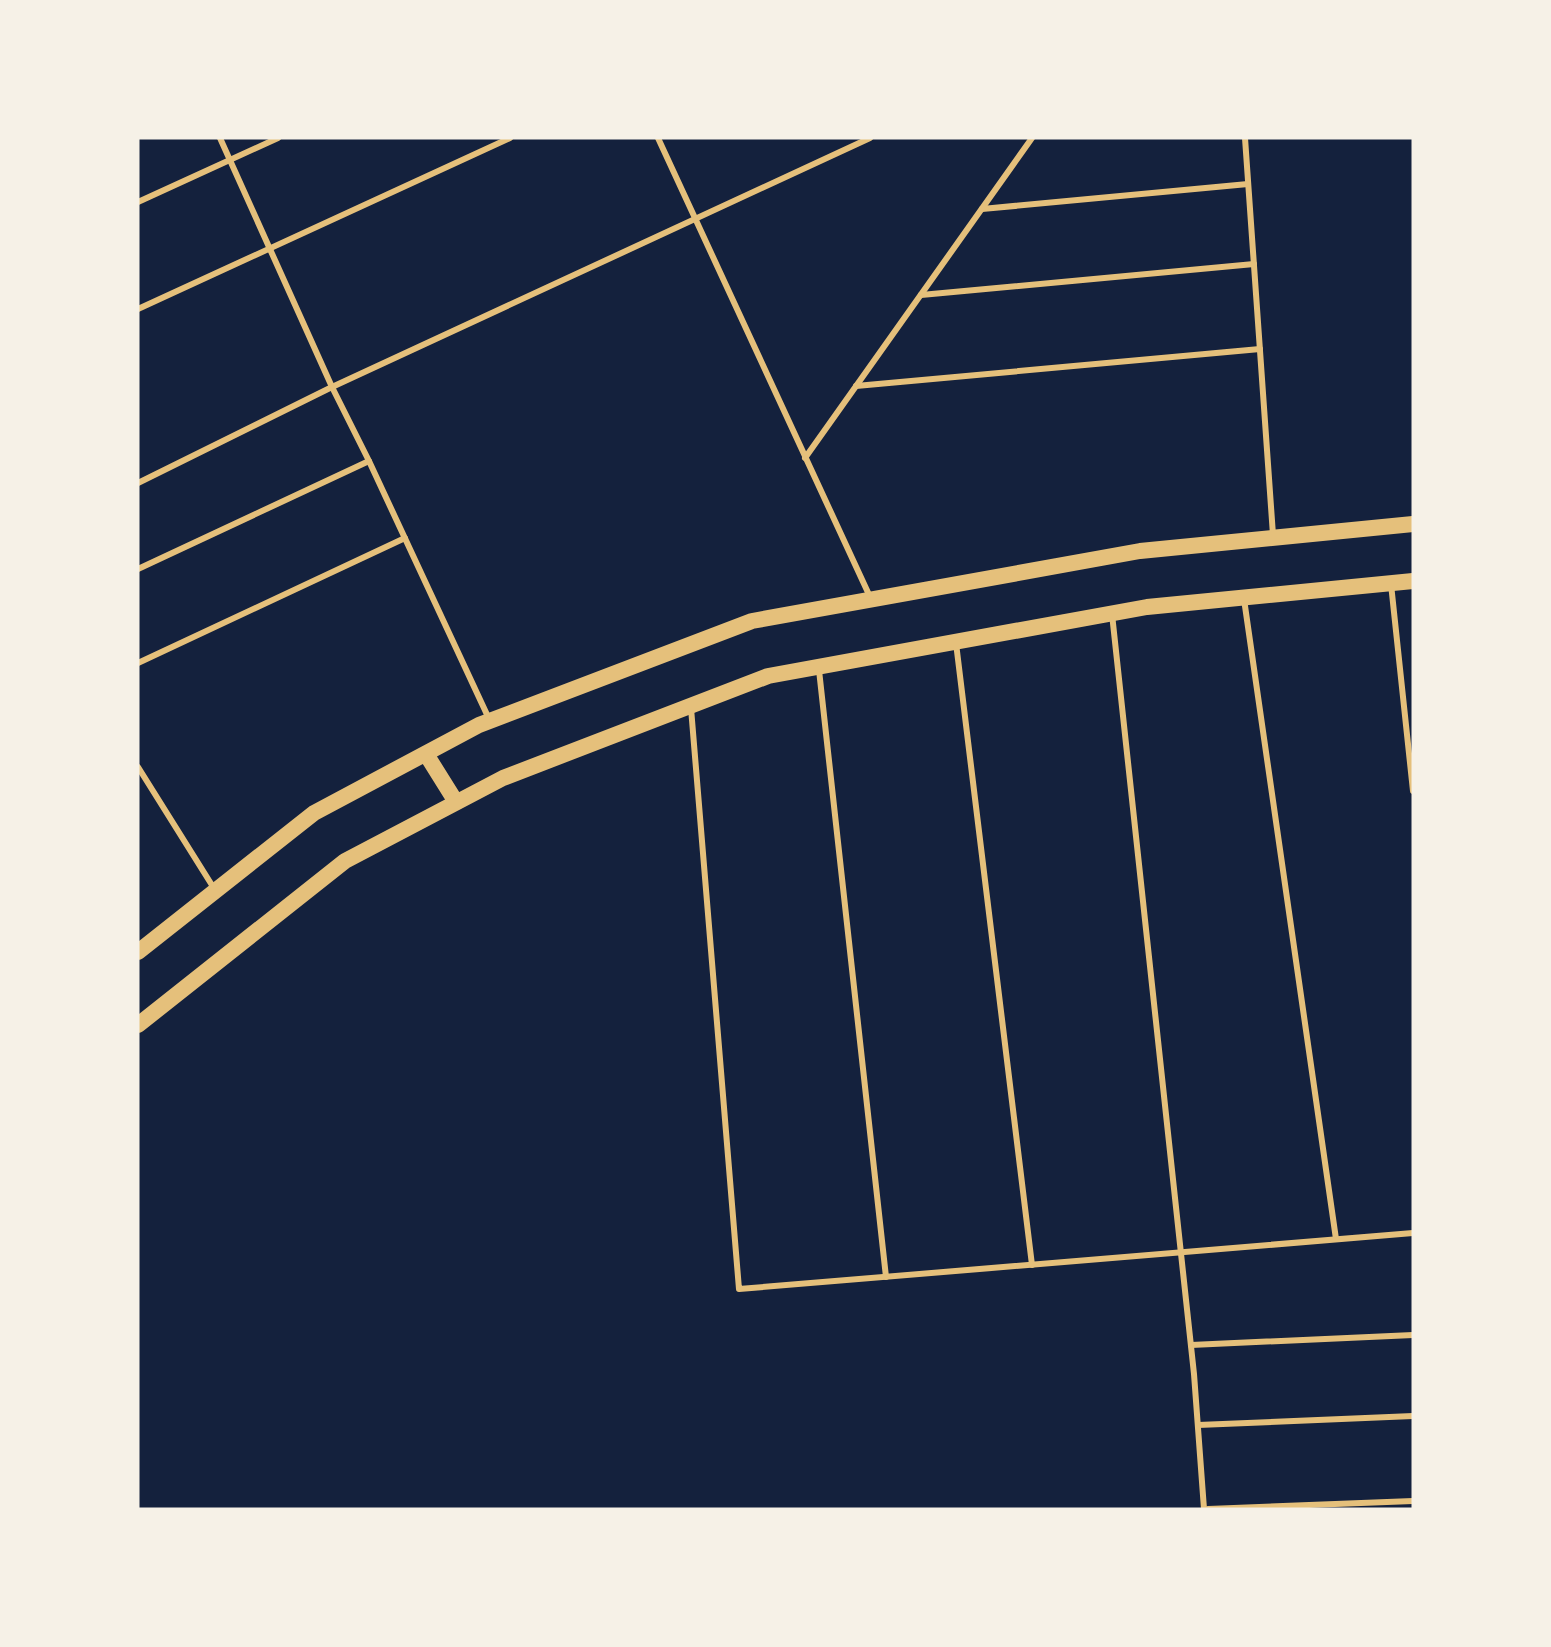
<svg xmlns="http://www.w3.org/2000/svg" width="1551" height="1647" viewBox="0 0 1551 1647" font-family="'Work Sans',sans-serif">
<style>
.lines{fill:none;stroke-linecap:round;stroke-linejoin:round}
.minor{stroke:#e5c07b;stroke-width:6}
.trunk{stroke:#e5c07b;stroke-width:16}
</style>
<rect width="100%" height="100%" fill="#14213d"/>
<g class="lines">
<!-- minor -->
<g class="minor">
<polyline points="220,138 332,387 369,461 490,721"/>
<polyline points="658,138 871,599"/>
<polyline points="1245,138 1273,535"/>
<polyline points="138,202 278,138"/>
<polyline points="982,209 1248,184"/>
<polyline points="921,295 1254,264"/>
<polyline points="138,309 510,138"/>
<polyline points="856,386 1260,349"/>
<polyline points="805,458 1032,138"/>
<polyline points="138,483 332,387 870,138"/>
<polyline points="138,569 369,461"/>
<polyline points="1391,584 1413,791"/>
<polyline points="1244,599 1336,1239"/>
<polyline points="1112,614 1194,1374 1204,1509"/>
<polyline points="956,643 1032,1265"/>
<polyline points="138,663 405,538"/>
<polyline points="819,670 886,1277"/>
<polyline points="691,708 739,1289 1413,1233"/>
<polyline points="138,767 215,890"/>
<polyline points="1191,1345 1413,1335"/>
<polyline points="1198,1425 1413,1416"/>
<polyline points="1208,1509 1413,1501"/>
</g>
<!-- trunk -->
<g class="trunk">
<polyline points="426,754 456,802"/>
<polyline points="138,952 314,813 479,725 752,621 1140,551 1413,524"/>
<polyline points="138,1025 345,861 503,778 768,676 1147,607 1413,581"/>
</g>
</g>
<!-- border -->
<rect width="1551" height="1647" fill="none" stroke="#f6f1e7" stroke-width="279"/>
</svg>
